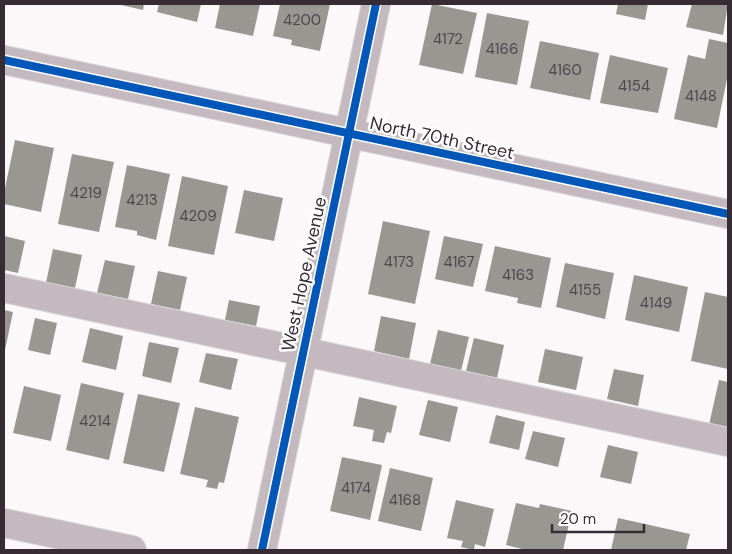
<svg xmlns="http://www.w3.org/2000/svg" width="732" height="554" viewBox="0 0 732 554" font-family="'DM Sans',sans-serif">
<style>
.building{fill:#989792}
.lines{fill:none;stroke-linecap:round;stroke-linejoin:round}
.minor-casing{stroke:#d8d4d6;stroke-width:30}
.minor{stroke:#c3b9bf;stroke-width:28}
.cycleway-casing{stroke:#fff;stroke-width:11}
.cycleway{stroke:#0057b8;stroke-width:8}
.labels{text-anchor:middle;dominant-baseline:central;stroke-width:5;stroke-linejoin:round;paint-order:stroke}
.number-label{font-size:15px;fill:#50474c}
.street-label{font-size:18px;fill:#382c34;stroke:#fff}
</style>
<rect width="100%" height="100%" fill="#fcf8fa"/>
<!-- building -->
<g class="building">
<polygon points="117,4 144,4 143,10"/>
<polygon points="159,4 201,4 197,22 157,12"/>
<polygon points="220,4 260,4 253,36 215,28"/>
<polygon points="280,4 330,4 320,51 291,45 292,40 273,36"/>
<polygon points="432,4 477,13 463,74 419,65"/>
<polygon points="618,4 648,4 645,20 616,14"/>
<polygon points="692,4 728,4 723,35 686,27"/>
<polygon points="487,13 529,21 517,85 475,77"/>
<polygon points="709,39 728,43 728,74 717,128 674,119 688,55 705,59"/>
<polygon points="540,41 599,53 590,100 530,88"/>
<polygon points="610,55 668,68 658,113 600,103"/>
<polygon points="15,140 54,148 41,212 4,204 4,193"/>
<polygon points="72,154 114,162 99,232 58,224"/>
<polygon points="127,165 170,174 156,240 137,235 137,231 115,227"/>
<polygon points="182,176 228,186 214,255 168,246"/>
<polygon points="244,190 283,198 274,241 235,233"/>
<polygon points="383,221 430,231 415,304 368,294"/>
<polygon points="4,236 25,241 18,273 4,270"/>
<polygon points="444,236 483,244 473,287 435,279"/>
<polygon points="495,246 551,258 541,308 517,303 518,298 485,291"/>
<polygon points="53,249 82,255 75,288 46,283"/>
<polygon points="105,260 135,266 128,299 97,293"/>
<polygon points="565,263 614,273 605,319 556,307"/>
<polygon points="158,271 187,277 180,310 151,304"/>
<polygon points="634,275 688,287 679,332 625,320"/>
<polygon points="705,292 728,297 728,369 691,361"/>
<polygon points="229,300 260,306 256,326 225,320"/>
<polygon points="4,310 13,312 5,350 4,350"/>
<polygon points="381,316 416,323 409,359 374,351"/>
<polygon points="35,318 57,323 50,355 28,350"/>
<polygon points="90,328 123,336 116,370 82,362"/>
<polygon points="438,330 469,337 461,371 430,364"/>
<polygon points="474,338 504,345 497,378 466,371"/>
<polygon points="149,342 179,348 171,383 142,376"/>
<polygon points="545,349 583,357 576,390 538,382"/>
<polygon points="206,353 238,359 231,390 199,382"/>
<polygon points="614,369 644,375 638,406 607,399"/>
<polygon points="719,380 728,382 728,429 709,425"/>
<polygon points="81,383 124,393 109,460 66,450"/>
<polygon points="24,386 61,395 51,441 13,433"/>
<polygon points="138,394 180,403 164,472 123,463"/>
<polygon points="359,397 397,406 391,433 387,432 384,443 372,441 374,430 353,426"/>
<polygon points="428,400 458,407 450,442 419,435"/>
<polygon points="195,407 239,417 224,483 219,482 217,489 206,487 208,480 180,474"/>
<polygon points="496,415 525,422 519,450 489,443"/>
<polygon points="533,431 565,438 558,467 525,459"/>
<polygon points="608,445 638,452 631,484 600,477"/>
<polygon points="342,457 382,465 370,520 330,511"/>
<polygon points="390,468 433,478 421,531 378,521"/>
<polygon points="456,500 494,509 485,547 475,544 474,550 461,547 463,541 447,538"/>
<polygon points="516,503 539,508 540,504 572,511 563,550 526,550 506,545"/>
<polygon points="618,518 690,534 686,550 611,550"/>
</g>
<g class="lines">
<!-- minor casing -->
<g class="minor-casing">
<g id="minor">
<polyline points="4,60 728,214"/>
<polyline points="4,288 728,442"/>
<polyline points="4,523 132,550"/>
<polyline points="262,550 376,4"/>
</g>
</g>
<!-- minor -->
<use href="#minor" class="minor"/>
<!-- cycleway casing -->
<g class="cycleway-casing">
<g id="cycleway">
<polyline points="4,60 728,214"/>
<polyline points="262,550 376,4"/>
</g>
</g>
<!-- cycleway -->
<use href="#cycleway" class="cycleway"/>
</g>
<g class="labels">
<!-- number labels -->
<g class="number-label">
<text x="302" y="20">4200</text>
<text x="448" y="39">4172</text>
<text x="502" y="49">4166</text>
<text x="565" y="70">4160</text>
<text x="634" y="86">4154</text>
<text x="701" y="96">4148</text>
<text x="86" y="193">4219</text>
<text x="142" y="200">4213</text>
<text x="198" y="216">4209</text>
<text x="399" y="262">4173</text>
<text x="459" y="262">4167</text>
<text x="518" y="275">4163</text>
<text x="585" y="290">4155</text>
<text x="656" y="303">4149</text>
<text x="95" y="421">4214</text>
<text x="356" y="488">4174</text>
<text x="405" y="500">4168</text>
</g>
<!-- street labels -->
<g class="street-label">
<text transform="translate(442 138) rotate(12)">North 70th Street</text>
<text transform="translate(304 274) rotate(-78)">West Hope Avenue</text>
</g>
</g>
<!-- border -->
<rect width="732" height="554" fill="none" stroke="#382c34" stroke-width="10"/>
<!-- scale -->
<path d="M552 524v8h92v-8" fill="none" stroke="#382c34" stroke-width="2.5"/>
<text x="560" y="524" font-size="15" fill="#382c34" stroke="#ffffff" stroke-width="4" paint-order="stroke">20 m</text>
</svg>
